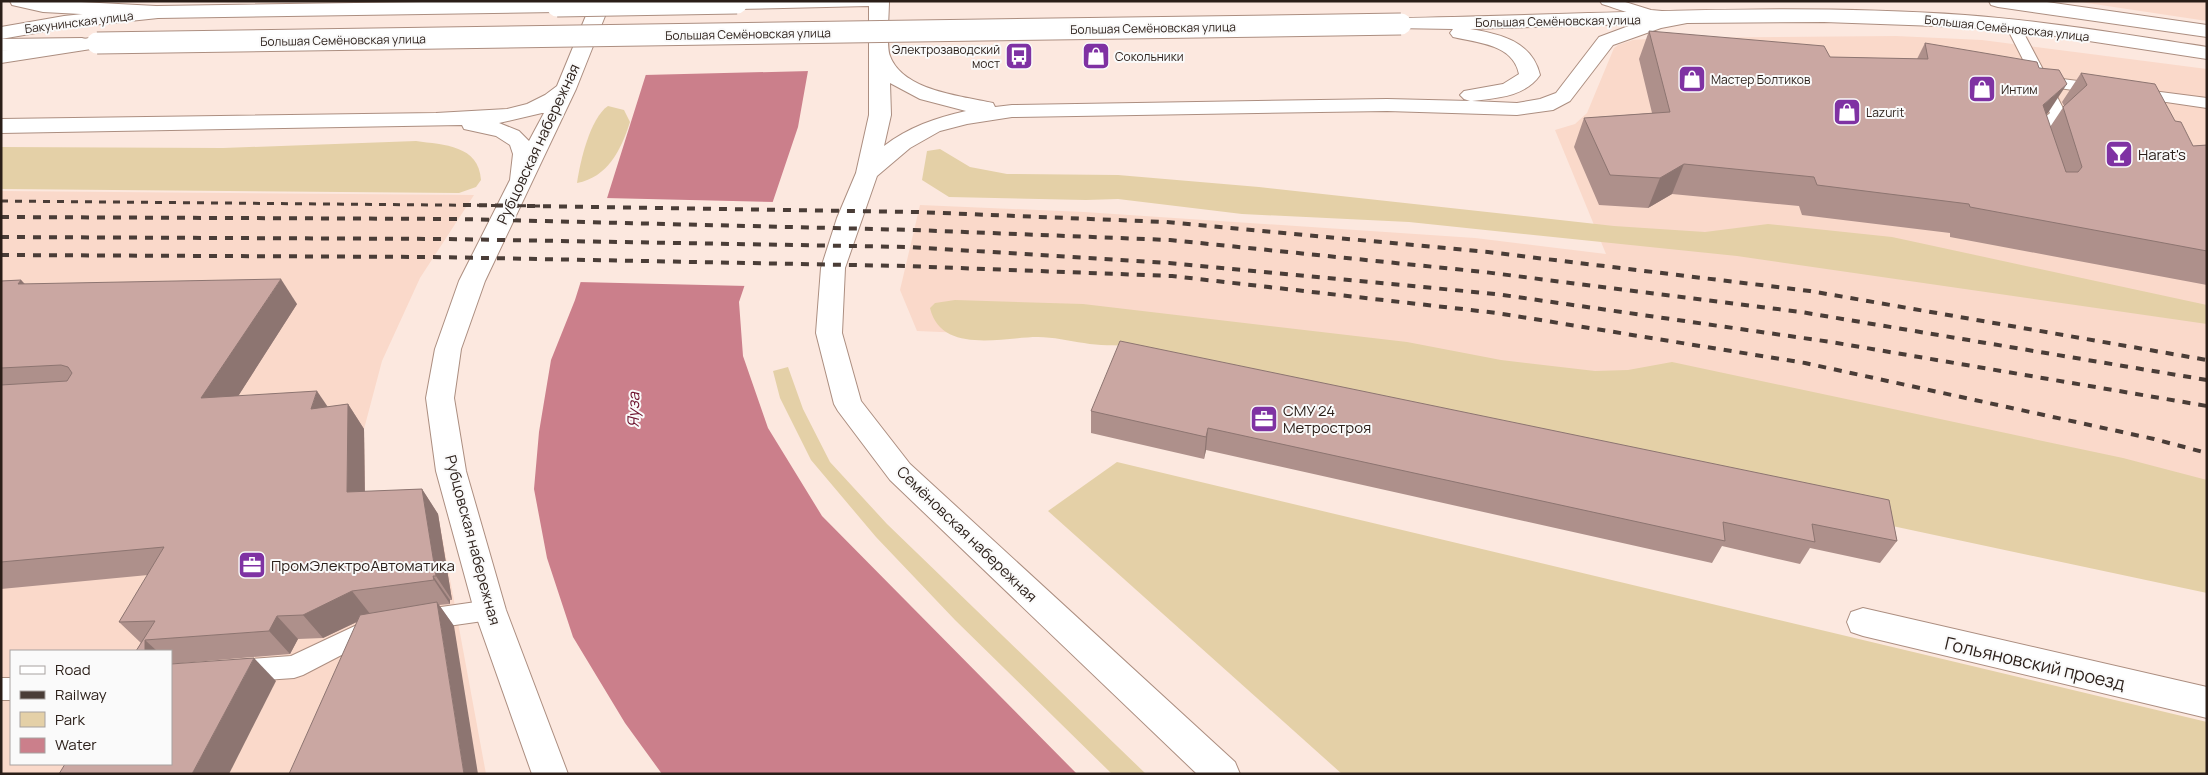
<svg xmlns="http://www.w3.org/2000/svg" width="2208" height="775" viewBox="0 0 2208 775" font-family="Manrope,sans-serif">
<style>
.built{fill:#fad9ca;fill-rule:evenodd}
.green{fill:#e4d0a7}
.water{fill:#cb7f8b}
.pier{fill:#fce8df}
.lines{fill:none;stroke-linecap:round;stroke-linejoin:round}
.service-casing{stroke:#ac8e80;stroke-width:2}
.minor-casing{stroke:#ac8e80;stroke-width:2}
.tertiary-casing{stroke:#ac8e80;stroke-width:2}
.secondary-casing{stroke:#ac8e80;stroke-width:2}
.service{fill:#fff;fill-rule:evenodd}
.minor{fill:#fff;fill-rule:evenodd}
.tertiary{fill:#fff;fill-rule:evenodd}
.secondary{fill:#fff;fill-rule:evenodd}
.rail-far1{stroke:#4a3d37;stroke-width:3;stroke-dasharray:7 7;stroke-linecap:butt}
.rail{stroke:#4a3d37;stroke-width:4;stroke-dasharray:8 8;stroke-linecap:butt}
.secondary-bridge-casing{stroke:#ac8e80;stroke-width:23;stroke-linecap:butt}
.secondary-bridge{stroke:#fff;stroke-width:21}
.wall{fill:#ae908b}
.shaded-wall{fill:#8d7571}
.building{fill:#caa7a2;stroke:#8d7571}
.labels{text-anchor:middle;dominant-baseline:central;stroke-width:4;stroke-linejoin:round;paint-order:stroke}
.far-street-label{font-size:12px;fill:#2a1e18;stroke:#fafafa}
.far-poi-label{font-size:12px;fill:#2a1e18;stroke:#fafafa;text-anchor:start}
.street-label{font-size:15px;fill:#2a1e18;stroke:#fafafa}
.poi-label{font-size:15px;fill:#2a1e18;stroke:#fafafa;text-anchor:start}
.water-label{font-size:16px;font-style:italic;fill:#6e122e;stroke:#fafafa}
.near-street-label{font-size:18px;fill:#2a1e18;stroke:#fafafa}
</style>
<rect width="100%" height="100%" fill="#fce8df"/>
<!-- built -->
<g class="built">
<polygon points="2074,1 2207,1 2207,21"/>
<polygon points="1896,36 1982,40 2207,69 2207,498 1195,343 917,331 900,290 920,205 1084,212 1475,238 1606,254 1555,130 1575,124 1587,113 1614,48 1618,45 1633,40 1660,38"/>
<path d="M1,191L474,195L420,278L382,361L364,429L365,516L438,514L486,774H1ZM11,651H171V764H11Z"/>
</g>
<!-- green -->
<g class="green">
<path d="M608,106L624,110L630,122C621,150 608,177 577,183C580,162 590,118 608,106Z"/>
<path d="M416,141C444,145 479,145 481,180L476,187L459,193L1,189V147L223,148Z"/>
<polygon points="940,149 970,167 1007,174 1118,175 1259,187 1614,226 1705,232 1768,224 1892,237 2207,305 2207,324 1737,256 1409,222 1242,214 1118,199 1086,200 949,197 922,180 927,151"/>
<path d="M955,300L1083,304L1407,342L1501,360L1595,371L1628,370L1672,362L2123,458L2207,480V593L1733,492L1131,346C1115,345 1099,346 1084,343C1069,341 1053,337 1038,337C1004,337 941,355 930,308L935,303Z"/>
<polygon points="788,367 803,409 830,462 887,524 1146,774 1112,774 955,620 876,537 811,460 780,398 773,371"/>
<polygon points="1117,462 2207,722 2207,774 1342,774 1048,511"/>
</g>
<!-- water -->
<polygon class="water" points="669,1 816,26 798,127 739,302 743,356 768,428 822,516 1077,774 662,774 625,723 573,637 547,558 534,489 539,432 551,360 575,300"/>
<!-- pier -->
<g class="pier">
<polygon points="666,1 821,1 810,71 644,75"/>
<polygon points="605,198 775,202 747,286 578,282"/>
</g>
<g class="lines">
<!-- service casing -->
<g class="service-casing">
<g id="service">
<path d="M1600,1H1622L1651,10L1673,12L1675,15C1665,28 1616,8 1602,4Z"/>
<polygon points="2013,22 2020,26 2047,77 2101,84 2109,89 2101,94 2052,87 2066,114 2042,135 2044,142 2042,145 2030,145 2026,134 2050,113 2006,26"/>
<polygon points="2137,89 2207,98 2207,108 2132,97 2129,94"/>
<polygon points="490,600 498,603 502,610 498,617 490,620 420,630 412,627 408,620 412,613 420,610"/>
<polygon points="374,617 382,620 386,627 382,634 303,675 294,678 238,682 229,679 226,671 229,663 238,660 291,656"/>
<rect x="1" y="678" width="10" height="22"/>
</g>
</g>
<!-- minor casing -->
<g class="minor-casing">
<polygon id="minor" points="1863,608 2207,687 2207,718 1863,636 1851,632 1847,622 1851,612"/>
</g>
<!-- tertiary casing -->
<g class="tertiary-casing">
<g id="tertiary">
<polygon points="10,1 62,1 156,6 163,8 166,12 163,16 156,18 43,12 12,5"/>
<polygon points="82,38 89,40 92,44 89,48 1,51 1,39"/>
</g>
</g>
<!-- secondary casing -->
<g class="secondary-casing">
<g id="secondary">
<polygon points="491,1 561,1 567,6 564,10 557,12 158,18 64,28 1,39 1,27 64,16 158,6"/>
<path d="M592,1H611L576,89L485,281L461,349L454,398L466,471L506,610L568,774H532L474,610L436,471L426,398L435,349L459,281L510,180L513,154L510,145L496,136L464,129L462,125L1,133V119L436,113L507,109L527,104L545,95L557,86ZM542,113H544L529,141L519,131L499,123Z"/>
<path d="M729,1H889C889,13 886,47 890,56C903,91 962,96 993,103L995,107L1012,105L1387,99L1470,101L1464,99L1460,95L1464,91L1503,84L1519,74C1513,44 1478,43 1453,37L1450,33L1453,29L1394,28L1391,24L1394,20L1401,18C1589,15 1778,2 1965,15C2046,21 2127,35 2207,47V59L2056,36L1965,27L1824,22L1687,23L1661,28L1613,45L1570,101L1553,110L1517,115L1387,111L1012,117L967,124L940,131L910,148L877,176L845,268L842,333L861,401L910,464L1235,762L1240,774H1197L890,480L838,411L834,404L816,333L821,268L837,218L856,173L869,115V6L737,9L730,7ZM1634,24L1599,37L1556,93L1540,99L1517,103L1472,101C1496,98 1525,97 1540,75C1532,41 1500,34 1470,29ZM890,83L920,99L966,111C935,118 909,127 884,146L891,115Z"/>
<polygon points="1989,1 2040,1 2207,25 2207,37 1998,7 1991,5"/>
<polygon points="97,37 104,39 107,43 104,47 1,63 1,51"/>
</g>
</g>
<!-- service -->
<use href="#service" class="service"/>
<!-- minor -->
<use href="#minor" class="minor"/>
<!-- tertiary -->
<use href="#tertiary" class="tertiary"/>
<!-- secondary -->
<use href="#secondary" class="secondary"/>
<!-- rail-far1 -->
<polyline class="rail-far1" points="1,201 545,206"/>
<!-- rail -->
<g class="rail">
<polyline points="463,205 917,212 1166,222 1488,252 1810,291 2207,360"/>
<polyline points="1,217 458,219 914,230 1170,240 1484,272 1801,312 2207,380"/>
<polyline points="1,237 445,239 910,247 1169,263 1496,294 1831,342 2207,406"/>
<polyline points="1,255 433,257 905,266 1172,276 1497,313 1805,363 2154,439 2207,453"/>
</g>
<!-- secondary-bridge casing -->
<g class="secondary-bridge-casing">
<g id="secondary-bridge">
<polyline points="557,6 737,3"/>
<polyline points="97,43 1401,24"/>
</g>
</g>
<!-- secondary-bridge -->
<use href="#secondary-bridge" class="secondary-bridge"/>
</g>
<!-- wall -->
<g class="wall">
<polygon points="1649,31 1830,57 1917,59 1925,43 2048,113 2046,114 2050,127 2064,106 2062,102 2081,73 2175,121 2193,146 2207,145 2207,285 1950,237 1950,233 1802,215 1799,206 1672,194 1648,208 1599,205 1574,147 1584,118 1652,113 1639,59"/>
<polygon points="21,280 25,284 297,304 238,396 328,407 348,404 364,429 365,492 422,489 438,514 452,600 450,600 450,604 439,605 454,626 357,622 323,638 298,639 290,654 171,664 171,651 136,651 141,643 119,622 148,575 1,589 1,281"/>
<polygon points="1091,411 1889,500 1897,541 1880,563 1810,548 1800,564 1722,546 1712,563 1206,450 1204,459 1091,433"/>
</g>
<!-- shaded-wall -->
<g class="shaded-wall">
<polygon points="2067,84 2048,113 2024,135 2043,105"/>
<polygon points="1684,164 1672,194 1648,208 1660,178"/>
<polygon points="281,279 297,304 221,423 201,398"/>
<polygon points="21,280 42,305 18,284"/>
<polygon points="317,391 334,416 311,409"/>
<polygon points="348,404 364,429 365,517 347,492"/>
<polygon points="1208,428 1206,450 1204,459 1206,437"/>
<polygon points="422,489 438,514 452,600 436,576"/>
<polygon points="433,576 450,600 450,604 434,580"/>
<polygon points="352,591 371,615 323,638 303,615"/>
<polygon points="437,602 454,626 478,774 464,774"/>
<polygon points="277,616 298,639 290,654 269,631"/>
<polygon points="145,640 157,651 145,651"/>
<polygon points="254,658 276,681 229,774 192,774"/>
</g>
<!-- building -->
<g class="building">
<polygon points="1649,31 1824,46 1830,57 1928,59 1925,43 2037,62 2039,68 2059,70 2067,84 2043,105 2066,172 2078,172 2082,167 2063,107 2087,85 2081,73 2155,84 2175,121 2181,122 2193,146 2207,145 2207,251 1970,207 1969,204 1817,185 1814,177 1684,164 1660,178 1610,175 1584,118 1670,112"/>
<polygon points="281,279 201,398 317,391 311,409 348,404 347,492 422,489 436,576 433,576 434,580 352,591 303,615 277,616 269,631 145,640 145,651 136,651 155,621 119,622 164,547 1,562 1,385 67,381 72,373 68,367 61,365 1,368 1,281 21,280 18,284"/>
<polygon points="1120,341 1889,500 1897,541 1812,524 1815,542 1723,522 1725,541 1208,428 1206,437 1091,411"/>
<polygon points="437,602 464,774 289,774 360,615"/>
<polygon points="254,658 192,774 59,774 65,764 171,764 171,664"/>
</g>
<!-- icons -->
<defs>
<g id="bus-square" transform="scale(1.4375)"><rect x="-9" y="-9" width="18" height="18" rx="4" fill="#7f32a3" stroke="#fafafa"/><path d="M-5-6H5V4H4V6H2V4H-2V6H-4V4H-5ZM-3.5-4V0h7V-4ZM-3.5 1.2v1.5H-2V1.2ZM2 1.2v1.5H3.5V1.2Z" fill="#fff"/></g>
<g id="shop-square" transform="scale(1.4375)"><rect x="-9" y="-9" width="18" height="18" rx="4" fill="#7f32a3" stroke="#fafafa"/><path d="M-5-2.5h2.3a2.7 3.5 0 0 1 5.4 0H5L5.5 6h-11ZM-1.5-2.5h3a1.5 2.3 0 0 0-3 0Z" fill="#fff"/></g>
<g id="bar-square" transform="scale(1.4375)"><rect x="-9" y="-9" width="18" height="18" rx="4" fill="#7f32a3" stroke="#fafafa"/><path d="M-6-5H6L.8 .8V4.5H3.5V6h-7V4.5H-.8V.8Z" fill="#fff"/></g>
<g id="office-square" transform="scale(1.4375)"><rect x="-9" y="-9" width="18" height="18" rx="4" fill="#7f32a3" stroke="#fafafa"/><path d="M-6-3h4V-5.5h4V-3h4V5H-6ZM-1-4.5V-3h2v-1.5ZM-6 0V1H6V0Z" fill="#fff"/></g>
</defs>
<g fill-rule="evenodd">
<use href="#bus-square" x="1019" y="56"/>
<use href="#shop-square" x="1096" y="56"/>
<use href="#shop-square" x="1692" y="79"/>
<use href="#shop-square" x="1982" y="89"/>
<use href="#shop-square" x="1847" y="112"/>
<use href="#bar-square" x="2119" y="154"/>
<use href="#office-square" x="1264" y="419"/>
<use href="#office-square" x="252" y="565"/>
</g>
<g class="labels">
<!-- far-street labels -->
<g class="far-street-label">
<text transform="translate(1558 21) rotate(-1)">Большая Семёновская улица</text>
<text transform="translate(79 22) rotate(-7)">Бакунинская улица</text>
<text transform="translate(1153 28) rotate(-1)">Большая Семёновская улица</text>
<text transform="translate(2007 28) rotate(6)">Большая Семёновская улица</text>
<text transform="translate(748 34) rotate(-1)">Большая Семёновская улица</text>
<text transform="translate(343 40) rotate(-1)">Большая Семёновская улица</text>
</g>
<!-- far-poi labels -->
<g class="far-poi-label">
<text x="1000" y="49" text-anchor="end">Электрозаводский<tspan x="1000" dy="14">мост</tspan></text>
<text x="1115" y="56">Сокольники</text>
<text x="1711" y="79">Мастер Болтиков</text>
<text x="2001" y="89">Интим</text>
<text x="1866" y="112">Lazurit</text>
</g>
<!-- street labels -->
<g class="street-label">
<text transform="translate(538 144) rotate(-65)">Рубцовская набережная</text>
<text transform="translate(967 534) rotate(44)">Семёновская набережная</text>
<text transform="translate(473 540) rotate(75)">Рубцовская набережная</text>
</g>
<!-- poi labels -->
<g class="poi-label">
<text x="2138" y="154">Harat's</text>
<text x="1283" y="410">СМУ 24<tspan x="1283" dy="17">Метростроя</tspan></text>
<text x="271" y="565">ПромЭлектроАвтоматика</text>
</g>
<!-- water labels -->
<g class="water-label">
<text transform="translate(633 410) rotate(-89)">Яуза</text>
</g>
<!-- near-street labels -->
<g class="near-street-label">
<text transform="translate(2035 663) rotate(13)">Гольяновский проезд</text>
</g>
</g>
<!-- border -->
<rect width="2208" height="775" fill="none" stroke="#2a1e18" stroke-width="5"/>
<!-- legend -->
<rect x="10" y="650" width="162" height="115" fill="#fafafa" stroke="#a7a2a0"/>
<rect x="20" y="666" width="25" height="8" fill="#ffffff" stroke="#a7a2a0"/>
<text x="55" y="675" font-size="15" fill="#2a1e18">Road</text>
<rect x="20" y="691" width="25" height="8" fill="#4a3d37" stroke="#a7a2a0"/>
<text x="55" y="700" font-size="15" fill="#2a1e18">Railway</text>
<rect x="20" y="712" width="25" height="15" fill="#e4d0a7" stroke="#a7a2a0"/>
<text x="55" y="725" font-size="15" fill="#2a1e18">Park</text>
<rect x="20" y="738" width="25" height="15" fill="#cb7f8b" stroke="#a7a2a0"/>
<text x="55" y="750" font-size="15" fill="#2a1e18">Water</text>
</svg>
